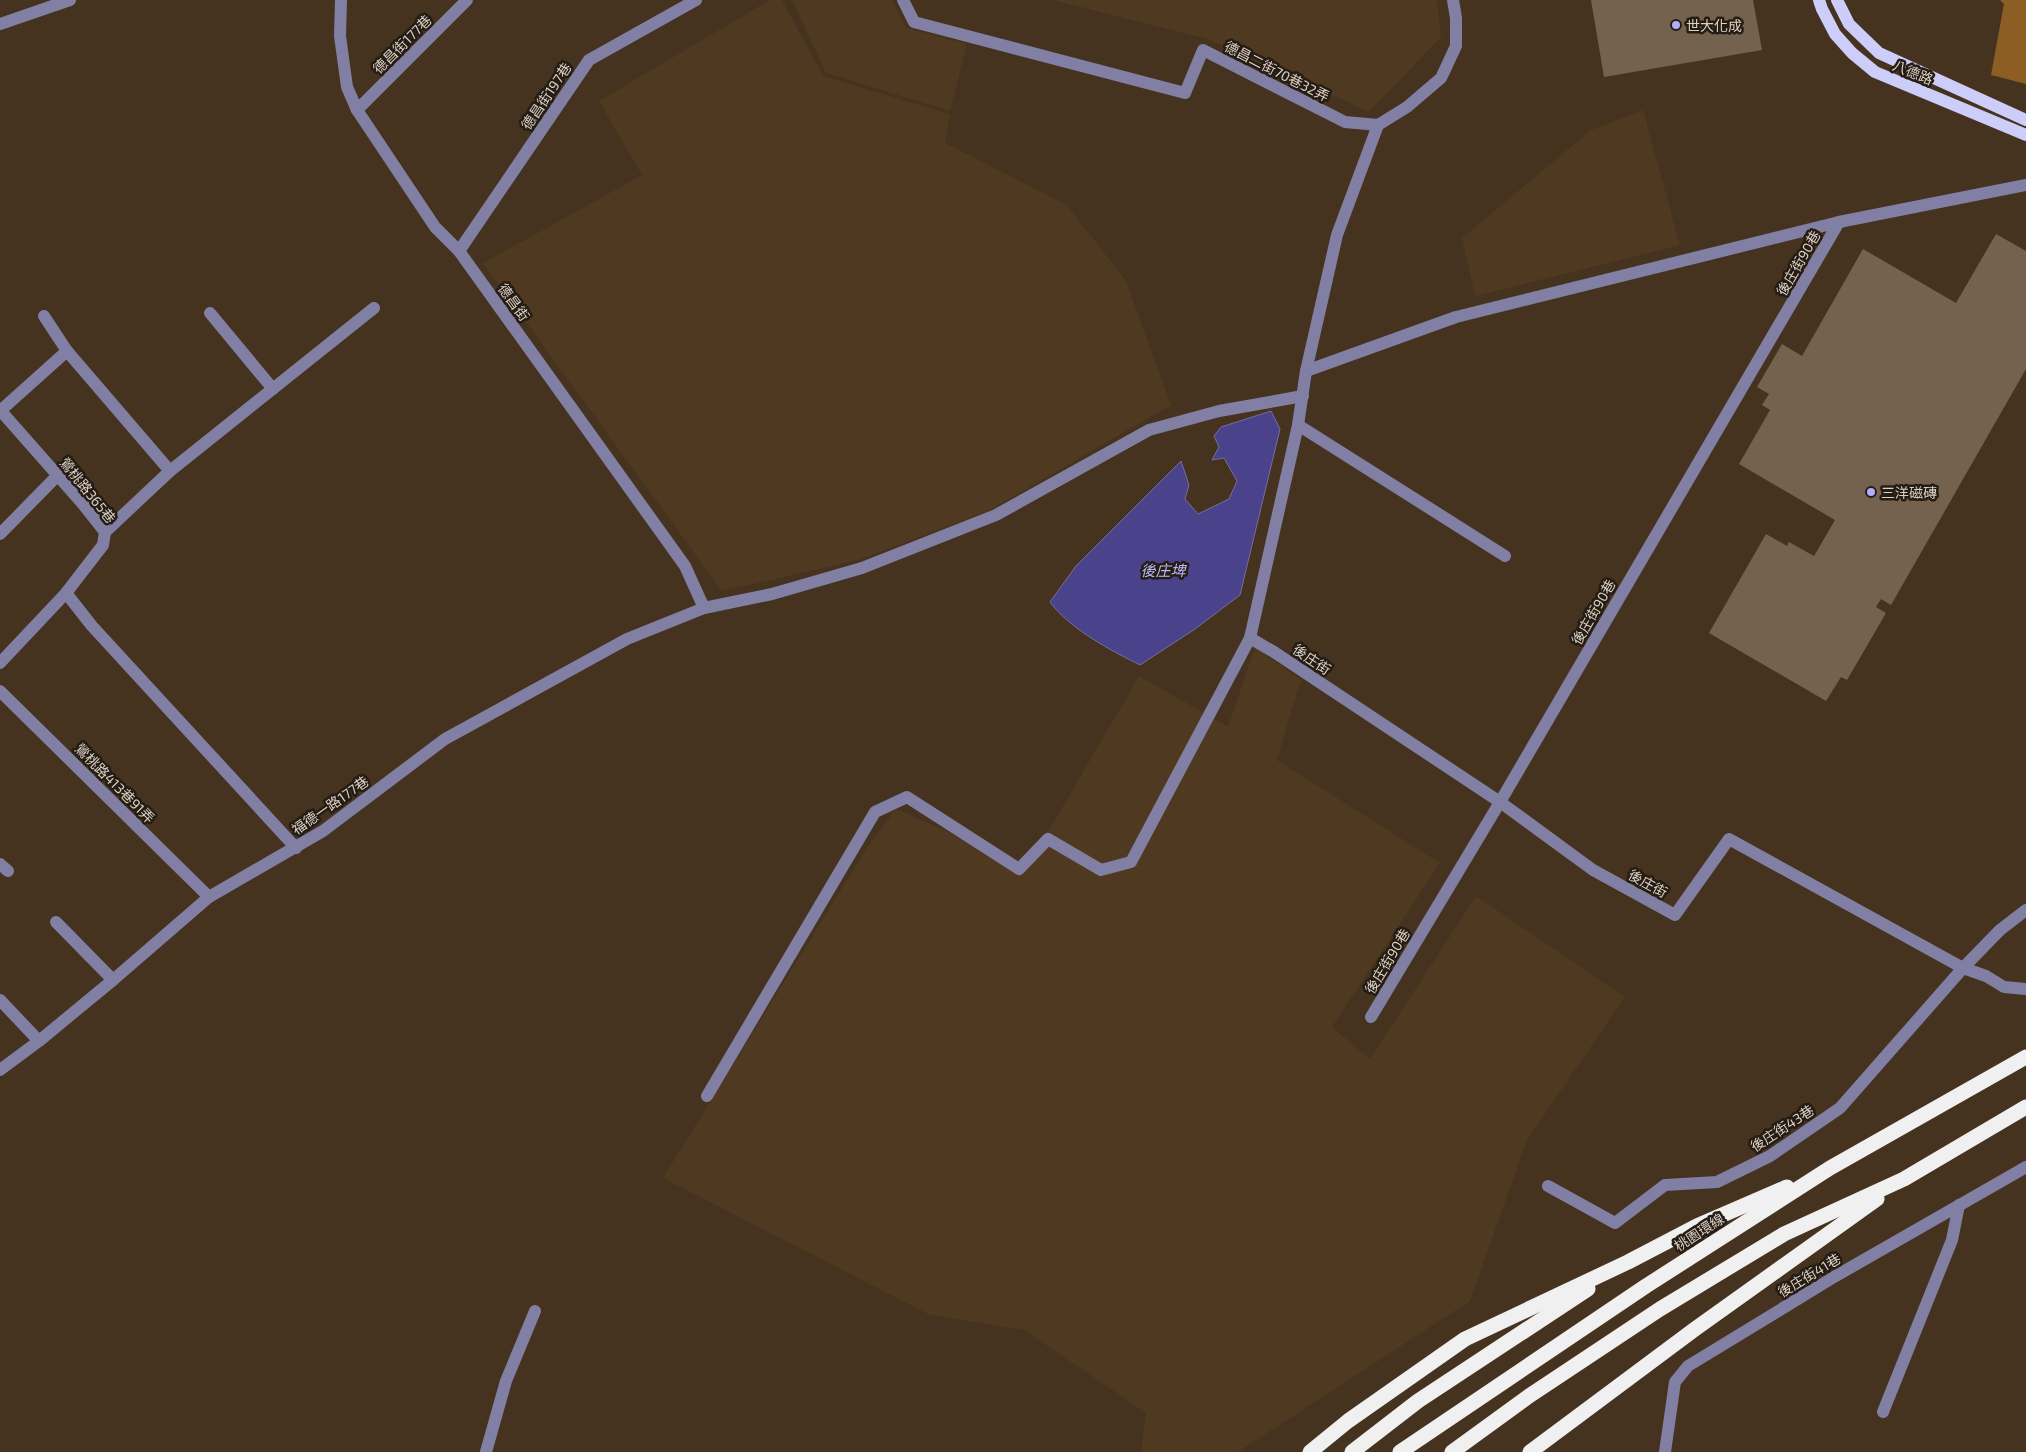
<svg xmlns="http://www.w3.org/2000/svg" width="2026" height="1452" viewBox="0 0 2026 1452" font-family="'Exo 2','Noto Sans TC',sans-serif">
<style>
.built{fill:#4f3920}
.forest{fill:#8c5e23}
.water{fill:#4b428c;stroke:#766d9d}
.building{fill:#75624e}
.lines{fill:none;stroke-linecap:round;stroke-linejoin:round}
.minor{stroke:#8180a4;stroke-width:12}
.major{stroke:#cdcdf9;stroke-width:12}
.highway{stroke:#f0f0f0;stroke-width:15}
.poi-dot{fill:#b1adfa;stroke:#251d14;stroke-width:2}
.labels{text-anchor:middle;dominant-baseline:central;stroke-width:5;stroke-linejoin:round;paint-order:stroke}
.poi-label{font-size:14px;fill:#dcd1c5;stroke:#251d14;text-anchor:start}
.street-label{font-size:14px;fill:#dcd1c5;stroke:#251d14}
.water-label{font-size:15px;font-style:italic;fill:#bcbafa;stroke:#251d14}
</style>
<rect width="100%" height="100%" fill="#453320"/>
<!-- built -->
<g class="built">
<polygon points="770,0 782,0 823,76 950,114 945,143 1067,205 1126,281 1171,405 990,510 858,560 722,591 483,263 642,175 599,101"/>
<polygon points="792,0 892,0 906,28 967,44 950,111 826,73"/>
<polygon points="1053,0 1437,0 1441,37 1369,112 1208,39"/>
<polygon points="1643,110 1680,245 1475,296 1462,238 1591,130"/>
<polygon points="1255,647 1301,680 1277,760 1440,863 1332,1027 1370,1059 1476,896 1625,997 1527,1140 1470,1301 1238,1452 1141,1452 1146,1413 1024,1330 930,1315 663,1178 868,846 896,809 1028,866 1139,676 1228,727"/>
</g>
<!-- forest -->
<polygon class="forest" points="2000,0 2026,0 2026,84 1991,75 2004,4"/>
<!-- water -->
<path class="water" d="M1271,411L1280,429L1240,595L1195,629L1140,665C1110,650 1070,629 1050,602L1076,566L1181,461L1189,485L1185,499L1198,514L1229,499L1237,481L1224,458L1212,460L1219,447L1214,436L1221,427Z"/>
<!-- building -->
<g class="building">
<polygon points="1591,0 1753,0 1762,50 1604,77"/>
<polygon points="1996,234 2026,251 2026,369 1891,605 1881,599 1876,607 1886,613 1847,680 1841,677 1826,701 1709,633 1766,534 1787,546 1789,542 1814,556 1835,520 1739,464 1770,410 1762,405 1769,394 1757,387 1782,344 1802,356 1863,249 1956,303"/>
</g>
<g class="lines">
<!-- minor -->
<g class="minor">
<polyline points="341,0 340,36 347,87 357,110 435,227 459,251 685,566 704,608"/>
<polyline points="903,0 914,22 1185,93 1203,50 1345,122 1378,125 1407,107 1441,78 1456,46 1456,18 1453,0"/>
<polyline points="0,24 70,0"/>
<polyline points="357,110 467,0"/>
<polyline points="459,251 589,60 696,0"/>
<polyline points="210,313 273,389"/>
<polyline points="44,316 67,351"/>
<polyline points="1306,371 1456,317 1839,222 2026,185"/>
<polyline points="0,410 82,503 105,532 103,545 66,593 0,663"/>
<polyline points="0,411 67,351 170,471"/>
<polyline points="1298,425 1505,556"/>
<polyline points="105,532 170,471 374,308"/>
<polyline points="0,534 58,475"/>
<polyline points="66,593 92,626 296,848"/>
<polyline points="1250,638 1274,652 1500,802 1593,870 1675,915 1729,839 1963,968 1986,976 2004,987 2026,989"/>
<polyline points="0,691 209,897"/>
<polyline points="0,864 8,871"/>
<polyline points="56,922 113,980"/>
<polyline points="0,1000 39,1041"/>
<polyline points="1371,1017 1500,802 1839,222"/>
<polyline points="0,1070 39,1041 113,980 209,897 323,831 445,739 627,639 704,608 772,594 862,568 996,515 1149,430 1219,411 1303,396"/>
<polyline points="707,1096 875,812 907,797 1019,869 1048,839 1101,870 1131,862 1250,638 1298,425 1306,371 1337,235 1378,125"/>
<polyline points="1548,1186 1615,1223 1665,1185 1717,1182 1770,1156 1840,1108 1963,968 2000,930 2026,910"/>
<polyline points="1883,1412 1952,1240 1959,1205"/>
<polyline points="486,1452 506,1381 535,1311"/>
<polyline points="1665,1452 1675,1382 1688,1366 1834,1277 2026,1167"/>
</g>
<!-- major -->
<g class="major">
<polyline points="1819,0 1822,9 1835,34 1852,53 1875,72 2026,135"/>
<polyline points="1837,0 1849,24 1879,53 2026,120"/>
</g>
<!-- highway -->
<g class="highway">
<polyline points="1310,1452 1348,1421 1465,1339 1628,1262 1697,1226 1787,1187"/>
<polyline points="1352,1452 1418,1401 1588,1289"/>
<polyline points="1400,1452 1646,1286 1830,1168 2026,1057"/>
<polyline points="1452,1452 1529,1396 1660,1309 1784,1234 1904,1179 2026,1107"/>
<polyline points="1530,1452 1695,1329 1877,1199"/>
</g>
</g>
<!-- markers -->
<g class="poi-dot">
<circle cx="1676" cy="25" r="5"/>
<circle cx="1871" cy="492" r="5"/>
</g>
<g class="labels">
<!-- poi labels -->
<g class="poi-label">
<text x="1686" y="25">世大化成</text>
<text x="1881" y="492">三洋磁磚</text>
</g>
<!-- street labels -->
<g class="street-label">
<text transform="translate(402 44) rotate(-45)">德昌街177巷</text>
<text transform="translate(1277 71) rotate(27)">德昌二街70巷32弄</text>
<text transform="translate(1913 72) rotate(22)">八德路</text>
<text transform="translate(546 96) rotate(-56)">德昌街197巷</text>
<text transform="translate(1798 263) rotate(-60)">後庄街90巷</text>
<text transform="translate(514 302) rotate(54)">德昌街</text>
<text transform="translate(88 490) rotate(51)">鶯桃路365巷</text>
<text transform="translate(1593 612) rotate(-60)">後庄街90巷</text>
<text transform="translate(1312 659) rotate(34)">後庄街</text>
<text transform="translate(115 783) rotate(45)">鶯桃路413巷91弄</text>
<text transform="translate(330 805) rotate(-35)">福德一路177巷</text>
<text transform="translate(1648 883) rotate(29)">後庄街</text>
<text transform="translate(1387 961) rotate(-59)">後庄街90巷</text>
<text transform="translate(1782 1128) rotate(-33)">後庄街43巷</text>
<text transform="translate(1699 1232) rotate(-33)">桃園環線</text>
<text transform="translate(1809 1275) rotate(-31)">後庄街41巷</text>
</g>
<!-- water labels -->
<g class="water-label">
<text x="1163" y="570">後庄埤</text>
</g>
</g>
</svg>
